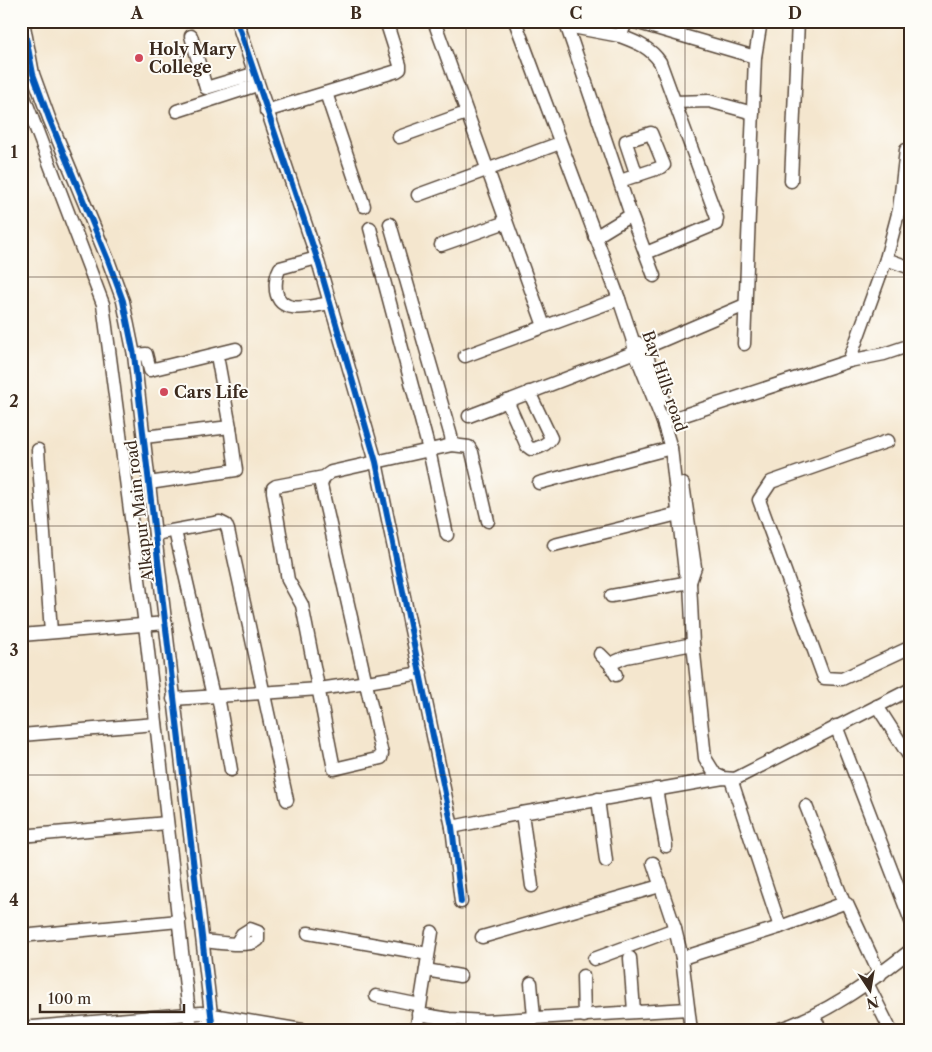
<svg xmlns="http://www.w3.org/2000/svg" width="932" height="1052" viewBox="0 0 932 1052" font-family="'Libre Caslon Text',serif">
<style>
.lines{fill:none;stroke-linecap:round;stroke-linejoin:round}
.minor-casing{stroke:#574638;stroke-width:15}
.minor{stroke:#fff;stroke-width:12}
.cycleway-casing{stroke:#fdfcf7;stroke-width:9}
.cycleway{stroke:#0057b8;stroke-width:6}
.grid{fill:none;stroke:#3b2a1e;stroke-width:1;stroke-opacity:0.55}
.poi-dot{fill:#d1495b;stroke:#fdfcf7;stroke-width:2}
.labels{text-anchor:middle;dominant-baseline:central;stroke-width:4;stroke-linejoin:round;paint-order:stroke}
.poi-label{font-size:16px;font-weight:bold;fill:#3b2a1e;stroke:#fdfcf7;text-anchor:start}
.street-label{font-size:16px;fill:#3b2a1e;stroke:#fdfcf7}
.neatline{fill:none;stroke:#3b2a1e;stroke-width:2}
.grid-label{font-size:16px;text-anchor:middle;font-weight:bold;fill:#3b2a1e}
</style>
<rect width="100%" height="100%" fill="#fdfcf7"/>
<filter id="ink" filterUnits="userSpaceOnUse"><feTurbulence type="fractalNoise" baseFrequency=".02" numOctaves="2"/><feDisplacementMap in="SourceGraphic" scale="10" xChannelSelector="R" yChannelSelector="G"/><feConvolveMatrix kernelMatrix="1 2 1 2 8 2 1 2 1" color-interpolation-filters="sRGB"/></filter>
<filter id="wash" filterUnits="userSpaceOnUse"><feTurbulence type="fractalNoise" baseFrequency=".0096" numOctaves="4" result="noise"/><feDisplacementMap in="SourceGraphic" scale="20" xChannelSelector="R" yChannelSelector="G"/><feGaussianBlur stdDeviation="1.12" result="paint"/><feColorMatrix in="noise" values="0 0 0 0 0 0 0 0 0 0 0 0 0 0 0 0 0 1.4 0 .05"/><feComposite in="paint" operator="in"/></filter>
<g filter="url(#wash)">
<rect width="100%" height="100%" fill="#f4e6ce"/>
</g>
<g filter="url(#ink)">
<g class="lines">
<!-- minor casing -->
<g class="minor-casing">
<g id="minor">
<polyline points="23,21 33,74 49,118 108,260 123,301 134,355 213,1031"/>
<polyline points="237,21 317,258 376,462 452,827 461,902"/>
<polyline points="434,21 544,326"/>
<polyline points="515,21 619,299 632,338 635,352 663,422 671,448 685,572 690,582 693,644 705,758 715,774 723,778"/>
<polyline points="565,21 631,215 595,237"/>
<polyline points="632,21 755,57"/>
<polyline points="567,26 620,36 627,21"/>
<polyline points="191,36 206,88 253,74"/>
<path d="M620,36C636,42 650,47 660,62L717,218L716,224L646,253"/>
<polyline points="21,89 103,304 145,625 191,1031"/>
<polyline points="326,93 364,206"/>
<polyline points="675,102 709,101 753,113"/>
<polyline points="177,111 257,85"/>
<polyline points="266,111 397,71 400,69 400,65 386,21"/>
<polyline points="399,137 466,113"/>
<polyline points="620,181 662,167 664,165 651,133 626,141 626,143 637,176"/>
<polyline points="791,181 798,21"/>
<polyline points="418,195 560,143"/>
<polyline points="631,215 654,276"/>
<polyline points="390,224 451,436 452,445"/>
<polyline points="370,228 429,450 447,535"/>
<polyline points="441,245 506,222"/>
<path d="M317,258L280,268C276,275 275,282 276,291C280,316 312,306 330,303"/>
<polyline points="886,259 911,268"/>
<polyline points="638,343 644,348 663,399"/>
<polyline points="744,344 755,57 761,21"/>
<polyline points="134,355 146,354 150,370 236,349"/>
<polyline points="465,356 619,299"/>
<polyline points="218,361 230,427"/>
<polyline points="849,361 884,354 911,345"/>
<path d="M507,401L527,446L531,449C537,449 548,444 551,438L529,392"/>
<polyline points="469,416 635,352 745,305"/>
<polyline points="663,422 849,361 886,259 899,210 906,150"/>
<polyline points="144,437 230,427 236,470 149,483"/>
<polyline points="888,441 771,482 759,500 824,678 842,679 911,647"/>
<polyline points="38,450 51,632"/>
<polyline points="324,477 276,486 273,488 273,492 288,580 302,605 334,769 381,758 382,754 321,485 324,477 331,472 452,445 469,447 472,452 488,521"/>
<polyline points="539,483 671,448"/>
<polyline points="683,484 695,567 690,582"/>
<polyline points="175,531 213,696"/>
<polyline points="155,534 220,522 226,525 228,530 287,800"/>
<polyline points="554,545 678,514"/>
<polyline points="611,596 690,582"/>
<polyline points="21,635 166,623"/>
<polyline points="600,654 610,664 616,675"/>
<polyline points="610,664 626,657 693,644"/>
<polyline points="218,696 231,770"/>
<polyline points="173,699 319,689 367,682 421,673"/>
<polyline points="877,706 911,759"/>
<polyline points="836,726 911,921"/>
<polyline points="21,735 156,724"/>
<polyline points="731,779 780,927"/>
<polyline points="656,789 666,846"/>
<polyline points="598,799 606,861"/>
<polyline points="806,806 844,903 847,904 880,975"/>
<polyline points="522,813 532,886"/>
<polyline points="452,827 522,813 723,778 735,779 911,689"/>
<polyline points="21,836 167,823"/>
<polyline points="653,863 675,929 682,958 691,1031"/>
<polyline points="308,933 428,954"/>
<polyline points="21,936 179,921"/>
<polyline points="482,937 660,886"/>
<path d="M203,941C216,942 249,948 258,940V932L250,929L242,934L236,944"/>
<polyline points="630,958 634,1011"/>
<polyline points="682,958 780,927 844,903"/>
<polyline points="594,959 675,929"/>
<polyline points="426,970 460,976"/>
<polyline points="583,976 584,1016"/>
<polyline points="531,983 534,1017"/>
<polyline points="867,983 891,1031"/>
<polyline points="376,996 420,1005"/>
<polyline points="418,1014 449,1019 485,1021 688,1009"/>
<polyline points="813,1016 822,1031"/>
<polyline points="21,1028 201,1013 308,1031"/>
<polyline points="155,1031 213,1025 217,1020"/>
<polyline points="416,1031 432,932"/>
<path d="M774,1031C826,1015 869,983 911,950"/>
</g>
</g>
<!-- minor -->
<use href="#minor" class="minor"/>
<!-- cycleway casing -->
<g class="cycleway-casing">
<g id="cycleway">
<polyline points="23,21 33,74 49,118 108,260 123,301 134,355 213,1031"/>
<polyline points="237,21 317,258 376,462 452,827 461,902"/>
</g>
</g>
<!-- cycleway -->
<use href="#cycleway" class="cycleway"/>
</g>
</g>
<!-- grid -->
<path class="grid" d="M247,21V1031M466,21V1031M685,21V1031M21,277H911M21,526H911M21,775H911"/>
<!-- markers -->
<g class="poi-dot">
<circle cx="139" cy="58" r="5"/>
<circle cx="164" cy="392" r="5"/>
</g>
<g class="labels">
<!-- poi labels -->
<g class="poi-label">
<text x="149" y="49">Holy Mary<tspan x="149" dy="18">College</tspan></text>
<text x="174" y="392">Cars Life</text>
</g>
<!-- street labels -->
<g class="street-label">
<text transform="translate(665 381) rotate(71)">Bay Hills road</text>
<text transform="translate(139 511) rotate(-97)">Alkapur Main road</text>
</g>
</g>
<!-- margin -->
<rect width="932" height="1052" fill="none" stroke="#fdfcf7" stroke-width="55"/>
<!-- north arrow -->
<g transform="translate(870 990) rotate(168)" stroke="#fdfcf7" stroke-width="4" paint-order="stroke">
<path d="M0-4L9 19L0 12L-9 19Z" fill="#3b2a1e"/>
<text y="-8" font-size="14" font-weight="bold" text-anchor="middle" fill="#3b2a1e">N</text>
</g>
<!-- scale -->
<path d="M40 1004v8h144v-8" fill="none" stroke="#3b2a1e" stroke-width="2.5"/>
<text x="48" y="1004" font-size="15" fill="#3b2a1e" stroke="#fdfcf7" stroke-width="4" paint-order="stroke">100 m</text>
<rect x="28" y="28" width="876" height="996" class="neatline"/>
<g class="grid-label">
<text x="137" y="19">A</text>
<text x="356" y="19">B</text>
<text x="576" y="19">C</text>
<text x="795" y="19">D</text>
<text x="14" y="158">1</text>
<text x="14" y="407">2</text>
<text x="14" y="656">3</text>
<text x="14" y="906">4</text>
</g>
</svg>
